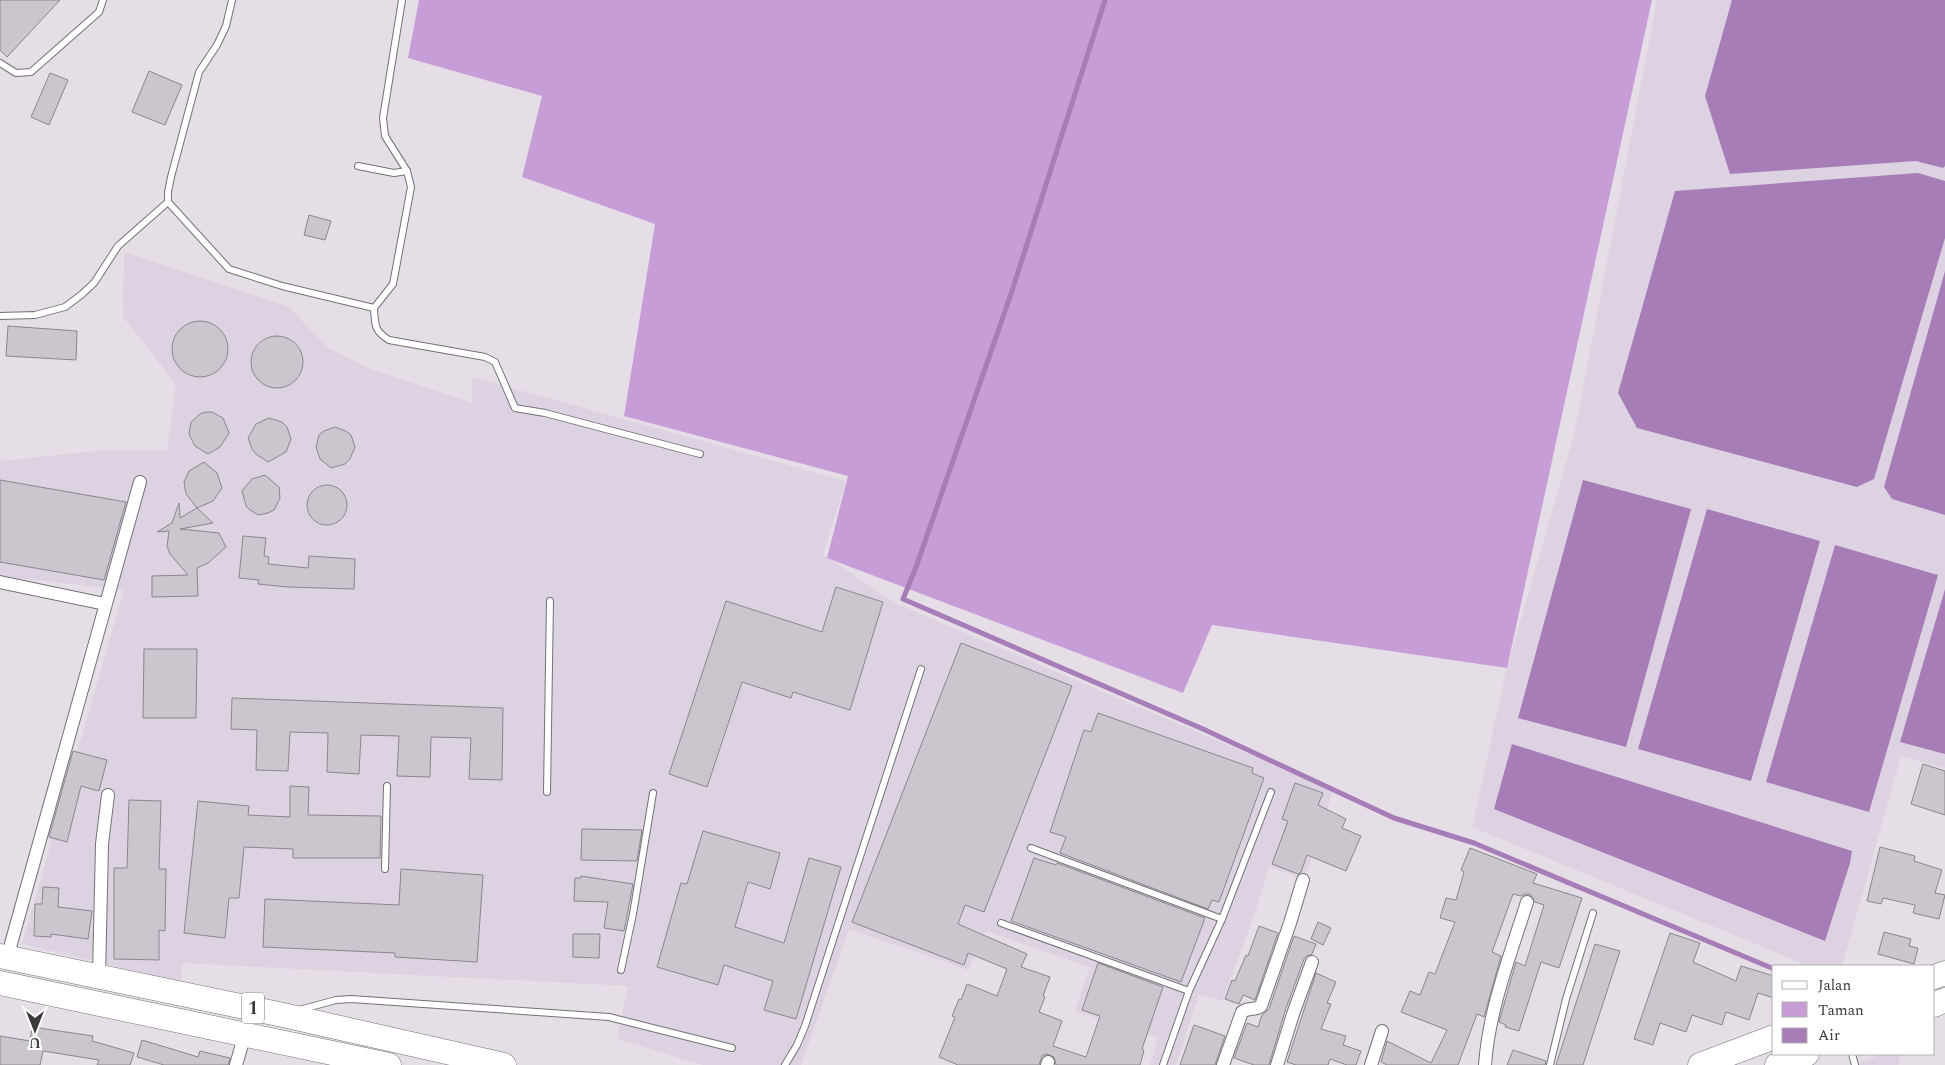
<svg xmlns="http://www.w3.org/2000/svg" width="1945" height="1065" viewBox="0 0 1945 1065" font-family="Spectral,serif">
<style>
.built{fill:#ddd2e2}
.green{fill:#c79dd7}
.water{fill:#a77db7}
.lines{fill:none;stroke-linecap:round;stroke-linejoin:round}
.stream{stroke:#a77db7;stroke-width:5}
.building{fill:#cbc5ce;stroke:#8b858d}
.lane-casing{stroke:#757078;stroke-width:8}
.street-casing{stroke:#757078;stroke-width:14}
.highway-casing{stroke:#757078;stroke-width:25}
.lane{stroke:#fff;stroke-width:6}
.street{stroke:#fff;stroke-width:12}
.highway{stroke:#fff;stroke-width:24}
.labels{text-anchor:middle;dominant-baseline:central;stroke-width:4;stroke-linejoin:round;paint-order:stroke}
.shield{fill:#fff;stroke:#767476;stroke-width:1}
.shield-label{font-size:18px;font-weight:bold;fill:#3b393c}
</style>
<rect width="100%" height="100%" fill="#e5dee7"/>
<!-- built -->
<g class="built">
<polygon points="1657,0 1945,0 1945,768 1901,756 1842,966 1809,966 1472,827 1507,668 1574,435"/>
<polygon points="124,252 289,307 327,347 370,369 472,403 472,377 846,481 823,554 895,603 1333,790 1305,879 1269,867 1254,916 1222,1001 1199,994 1176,1065 1150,1065 1158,1038 1075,1011 1090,967 985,931 968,970 849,929 801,1065 703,1065 617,1039 628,986 182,963 181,982 22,944 124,590 0,576 0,461 105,450 167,451 176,384 123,317"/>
<polygon points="1883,1054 1901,1054 1898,1065 1851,1065"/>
</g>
<!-- green -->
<polygon class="green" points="419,0 1652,0 1507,668 1212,625 1183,693 827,558 848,476 624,416 655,224 522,177 542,96 408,58"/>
<!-- water -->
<g class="water">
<polygon points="1732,0 1945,0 1945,166 1943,168 1916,161 1730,174 1705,96"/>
<polygon points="1918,173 1945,181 1945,238 1874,479 1857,487 1637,428 1618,393 1675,191"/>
<polygon points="1945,271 1945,515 1892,499 1884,487"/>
<polygon points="1583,480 1691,509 1626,747 1518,718"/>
<polygon points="1707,509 1820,541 1751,781 1638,749"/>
<polygon points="1835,545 1938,575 1869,812 1766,782"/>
<polygon points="1945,589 1945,754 1900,742"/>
<polygon points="1512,744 1852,851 1850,863 1825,941 1494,809"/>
</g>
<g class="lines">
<!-- stream -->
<polyline class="stream" points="1105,0 1011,294 915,570 903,599 1203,729 1394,818 1474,843 1774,969"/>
</g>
<!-- building -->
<g class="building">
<polygon points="0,0 60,0 7,57 0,50"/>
<polygon points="149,71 182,85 165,125 132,112"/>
<polygon points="50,73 68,80 49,125 31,117"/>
<polygon points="309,215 331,221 325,240 304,235"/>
<circle cx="200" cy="349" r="28"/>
<polygon points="8,326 77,331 76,360 6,356"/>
<circle cx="277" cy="362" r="26"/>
<polygon points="206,412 212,412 223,418 229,433 220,447 208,454 195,446 189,434 191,422 200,414"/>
<polygon points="269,418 282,422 287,427 291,439 286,452 268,462 256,454 252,449 248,438 256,424"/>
<polygon points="335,427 346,431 351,435 355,447 350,459 345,464 331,468 320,459 316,447 319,435 324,431"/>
<polygon points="204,462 217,473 222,488 213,501 197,508 213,523 180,529 219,533 226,547 208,563 197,568 198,596 152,597 152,576 188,575 170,554 167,546 169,531 157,532 172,523 179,503 180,518 197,508 186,494 184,482 189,471"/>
<polygon points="265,475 279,487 280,498 274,510 268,513 258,515 250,510 246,506 242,491 252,479"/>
<polygon points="0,480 126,502 104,580 0,562"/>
<circle cx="327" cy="505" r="20"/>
<polygon points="243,536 266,538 264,556 269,557 268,564 308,568 309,556 355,559 354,589 288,587 258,584 259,580 239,578"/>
<polygon points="836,587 883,602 850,710 793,692 791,698 742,682 707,787 669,774 726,601 822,632"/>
<polygon points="961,643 1072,686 984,912 965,905 958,924 1027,954 1021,967 1050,977 1043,996 1045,997 1039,1012 1062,1021 1053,1046 1086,1057 1100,1016 1082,1010 1098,963 1163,987 1142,1049 1144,1050 1140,1065 1056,1065 1054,1057 1047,1054 1042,1056 1039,1065 958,1065 939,1057 955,1017 952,1016 959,999 961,1000 967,984 997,996 1007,969 968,953 964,965 852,922"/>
<polygon points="144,649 197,649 196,718 143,718"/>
<polygon points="232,698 503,708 502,780 469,779 471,738 431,737 430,777 397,776 399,736 361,735 359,774 327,772 328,733 290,732 288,771 256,770 257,730 231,729"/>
<polygon points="1098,713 1253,768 1252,773 1264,778 1219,902 1212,900 1208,909 1060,853 1066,837 1050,832 1084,730 1091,732"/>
<polygon points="73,751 107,760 99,791 81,786 67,842 49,837"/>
<polygon points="1923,764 1945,771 1945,815 1911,804"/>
<polygon points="1295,783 1323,793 1318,805 1346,819 1342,828 1361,836 1346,871 1307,855 1301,872 1298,874 1272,864 1288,821 1282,819"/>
<polygon points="290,786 309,787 308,815 381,816 380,858 293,858 293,849 244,847 239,898 229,898 225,938 184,933 198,801 249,806 248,815 290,817"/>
<polygon points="129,800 161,801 159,869 166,869 165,931 159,930 159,960 114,959 114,868 127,868"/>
<polygon points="582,829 642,830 637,861 581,860"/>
<polygon points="703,831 780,853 770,889 748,882 735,927 784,943 809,858 841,867 796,1019 764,1010 773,981 724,965 718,985 657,967 681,883 687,884"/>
<polygon points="1880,847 1915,856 1914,861 1942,870 1935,893 1945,895 1939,919 1913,913 1915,905 1883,898 1881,904 1867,901"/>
<polygon points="1470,848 1537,874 1533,883 1582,898 1559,968 1541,962 1519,1031 1505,1027 1506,1025 1499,1022 1516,962 1525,966 1544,905 1535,902 1530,894 1525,894 1521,896 1513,894 1492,952 1501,956 1484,1017 1477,1014 1458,1065 1387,1065 1381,1062 1387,1041 1431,1063 1447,1030 1401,1012 1410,991 1420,995 1429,972 1435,974 1455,922 1440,918 1446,898 1456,900 1464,872 1461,870"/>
<polygon points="1034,858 1056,865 1057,863 1205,918 1181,982 1011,921"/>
<polygon points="401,869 483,875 477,962 395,957 395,953 263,947 265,899 399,905"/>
<polygon points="581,876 633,884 624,931 604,928 608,902 574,901 575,878 581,878"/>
<polygon points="43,887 59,888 58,907 92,911 88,939 51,934 51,937 34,936 35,904 42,904"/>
<polygon points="1318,922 1331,928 1323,945 1311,939"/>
<polygon points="1259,926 1278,933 1255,1000 1243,995 1239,1004 1225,999 1232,980 1235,981 1246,955 1248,956"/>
<polygon points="1884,932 1911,939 1909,946 1918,948 1914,964 1878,954"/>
<polygon points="1670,933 1700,943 1693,962 1736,981 1741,966 1774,976 1774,998 1758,993 1749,1020 1726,1012 1722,1025 1692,1015 1686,1032 1660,1023 1653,1045 1634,1039"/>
<polygon points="573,934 600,934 599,958 573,957"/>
<polygon points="1294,936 1316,944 1312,954 1307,956 1304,959 1285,1011 1269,1065 1254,1065 1234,1058 1247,1023 1258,1027 1262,1015 1269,1009"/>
<polygon points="1595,944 1620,951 1583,1065 1556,1065"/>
<polygon points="1316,973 1336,982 1327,1003 1331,1004 1321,1029 1346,1036 1343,1045 1361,1051 1356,1065 1347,1065 1330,1059 1328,1065 1296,1065 1287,1062"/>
<polygon points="1194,1025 1225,1036 1215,1065 1180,1065"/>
<polygon points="32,1027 93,1036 92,1041 134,1053 130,1065 97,1065 99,1060 43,1051 40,1065 0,1065 0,1036 30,1041"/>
<polygon points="142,1040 198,1057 200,1051 230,1058 228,1065 164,1065 137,1057"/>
<polygon points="1513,1050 1546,1061 1545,1065 1507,1065"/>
</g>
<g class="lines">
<!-- lane casing -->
<g class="lane-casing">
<g id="lane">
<polyline points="232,0 226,26 217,45 199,72 171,177 168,192 168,202 229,269 282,286 374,308 393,284 411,187 407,171 385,136 383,118 402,0"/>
<polyline points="0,63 16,73 31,72 99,12 103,0"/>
<polyline points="358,166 394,173 407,171"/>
<path d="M374,308C375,324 374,331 389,340L485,357L495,362L515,408L545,413L700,454"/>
<polyline points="0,316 35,315 65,307 81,295 94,283 118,246 168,202"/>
<polyline points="547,792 550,601"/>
<polyline points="1031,848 1222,919"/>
<polyline points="385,869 387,786"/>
<polyline points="1001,923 1189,991"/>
<polyline points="621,970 633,914 653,793"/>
<polyline points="299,1010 336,1000 351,999 609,1017 732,1048"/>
<polyline points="1852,1054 1855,1065"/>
<polyline points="785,1065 797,1045 805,1026 921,669"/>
<polyline points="1163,1065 1189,991 1222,919 1271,792"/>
<polyline points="1550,1065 1566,999 1593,913"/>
</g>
</g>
<!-- street casing -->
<g class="street-casing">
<g id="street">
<polyline points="0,582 105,604"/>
<polyline points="7,958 140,482"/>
<polyline points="99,975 102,844 108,795"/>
<polyline points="236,1065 245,1034"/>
<polyline points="1047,1065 1048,1062"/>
<path d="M1223,1065L1242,1012C1248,1007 1254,1011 1261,1006L1290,923L1303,880"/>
<polyline points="1277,1065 1293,1014 1312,962"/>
<polyline points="1371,1065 1382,1031"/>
<path d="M1485,1065C1489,1009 1510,956 1527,902"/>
</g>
</g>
<!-- highway casing -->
<g class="highway-casing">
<g id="highway">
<polyline points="0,956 283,1015 504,1065"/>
<polyline points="1934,977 1945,973"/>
<polyline points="0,983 389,1065"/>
<polyline points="1934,1005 1945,1000"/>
<polyline points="1700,1065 1774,1037"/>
<polyline points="1777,1065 1807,1054"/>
</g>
</g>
<!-- lane -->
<use href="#lane" class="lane"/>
<!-- street -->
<use href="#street" class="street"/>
<!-- highway -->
<use href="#highway" class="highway"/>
</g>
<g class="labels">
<!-- shield labels -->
<rect class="shield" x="242" y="992.5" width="22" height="31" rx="4"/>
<g class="shield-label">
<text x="253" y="1008">1</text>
</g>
</g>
<!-- legend -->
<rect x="1772" y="965" width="162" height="90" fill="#ffffff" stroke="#b1b0b1"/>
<rect x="1782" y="981" width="25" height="8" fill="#ffffff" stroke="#b1b0b1"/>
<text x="1818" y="990" font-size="15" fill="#3b393c">Jalan</text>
<rect x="1782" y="1002" width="25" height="15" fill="#c79dd7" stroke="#b1b0b1"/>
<text x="1818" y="1015" font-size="15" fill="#3b393c">Taman</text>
<rect x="1782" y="1028" width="25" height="15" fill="#a77db7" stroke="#b1b0b1"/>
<text x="1818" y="1040" font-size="15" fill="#3b393c">Air</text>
<!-- north arrow -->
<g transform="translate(35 1030) rotate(180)" stroke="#ffffff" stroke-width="4" paint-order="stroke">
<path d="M0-4L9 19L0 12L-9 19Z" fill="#3b393c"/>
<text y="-8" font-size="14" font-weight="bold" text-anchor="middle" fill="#3b393c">U</text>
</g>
</svg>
